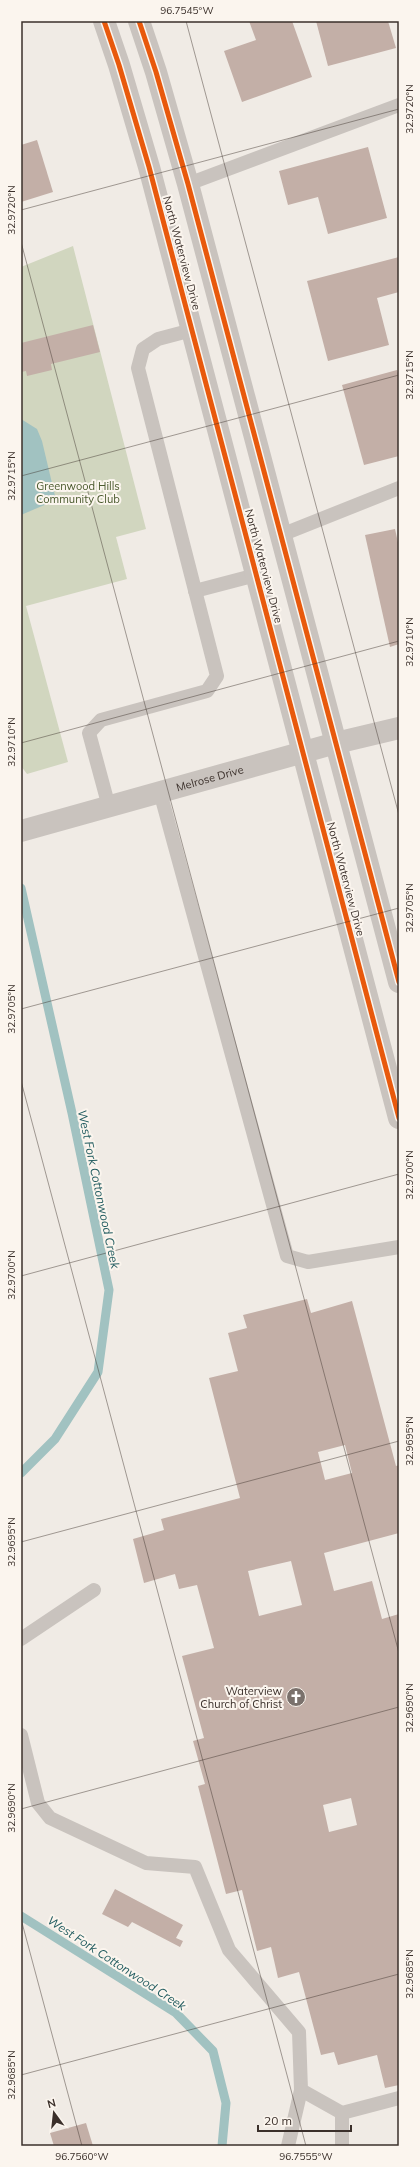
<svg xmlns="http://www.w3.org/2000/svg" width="420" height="2167" viewBox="0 0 420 2167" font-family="Mulish,sans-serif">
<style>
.green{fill:#d1d6bf}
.water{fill:#a1c2c1}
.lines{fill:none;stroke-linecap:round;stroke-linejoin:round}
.stream{stroke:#a1c2c1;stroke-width:9}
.building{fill:#c3afa7;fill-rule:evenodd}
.service{stroke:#c9c3be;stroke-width:14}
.tertiary{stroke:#c9c3be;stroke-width:22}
.cycleway-casing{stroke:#fbf5ee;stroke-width:8}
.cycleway{stroke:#e8590c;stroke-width:5}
.ticks{fill:none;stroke:#3b302b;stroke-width:1;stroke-opacity:0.45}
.labels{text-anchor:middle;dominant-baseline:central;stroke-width:4;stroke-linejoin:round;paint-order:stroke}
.street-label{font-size:11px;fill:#3b302b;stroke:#fbf5ee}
.park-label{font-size:11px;fill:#4a5a2e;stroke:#fbf5ee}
.poi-label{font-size:11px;fill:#3b302b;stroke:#fbf5ee;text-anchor:end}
.water-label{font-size:12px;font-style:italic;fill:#1f5a5e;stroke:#fbf5ee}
.neatline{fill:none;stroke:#3b302b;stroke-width:1.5}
.ticks-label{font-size:10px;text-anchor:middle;fill:#3b302b}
</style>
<rect width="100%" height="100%" fill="#f0ebe5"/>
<!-- green -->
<polygon class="green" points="73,246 146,529 116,537 127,579 26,606 68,762 27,774 21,766 21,267"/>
<!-- water -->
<polygon class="water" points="21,419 37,429 42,441 56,500 21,515"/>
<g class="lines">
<!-- stream -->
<g class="stream">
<polyline points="21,888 72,1113 109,1290 98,1372 55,1439 21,1473"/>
<polyline points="21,1916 176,2013 213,2051 226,2103 222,2146"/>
</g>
</g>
<!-- building -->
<g class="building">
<polygon points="249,21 292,21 312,77 242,102 224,51 256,40"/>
<polygon points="316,21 388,21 396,48 328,66"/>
<polygon points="37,140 53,192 21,202 21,145"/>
<polygon points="368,147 387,218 328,234 318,197 288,205 279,171"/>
<polygon points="399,257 399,292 377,298 389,345 328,361 307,281"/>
<polygon points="93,325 100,352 51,364 52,370 27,376 26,371 21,372 21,343"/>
<polygon points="397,370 399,377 399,456 364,465 342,385"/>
<polygon points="395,529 399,547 399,644 390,647 365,535"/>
<path d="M307,1299L311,1313L352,1301L396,1466L399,1465V1533L324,1553L334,1591L372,1581L382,1619L399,1614V2085L385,2088L377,2055L338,2065L334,2052L321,2055L299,1972L278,1978L271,1947L257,1951L242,1890L226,1894L198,1786L205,1784L193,1741L204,1738L182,1656L214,1648L197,1585L179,1589L175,1574L144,1583L133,1539L164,1530L161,1519L240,1498L209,1378L238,1371L228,1333L247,1328L243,1315ZM345,1445L352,1473L325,1480L318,1452ZM291,1561L302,1605L259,1616L248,1571ZM351,1798L357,1825L329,1832L323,1805Z"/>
<polygon points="115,1889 183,1925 176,1938 183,1941 180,1947 132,1922 128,1927 102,1914"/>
<polygon points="86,2123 93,2146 54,2146 50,2133"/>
</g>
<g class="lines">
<!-- service -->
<g class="service">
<polyline points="188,184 399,105"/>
<polyline points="281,535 399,488"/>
<polyline points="195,591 256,575"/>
<polyline points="160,792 287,1256 308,1262 399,1247"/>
<polyline points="109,807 89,733 101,720 207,691 217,676 138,368 143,349 158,339 192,330"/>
<polyline points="21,1639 94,1590"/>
<polyline points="21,1735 38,1803 50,1818 146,1863 195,1867 229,1950 299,2032 301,2090 342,2113 399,2098"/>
<polyline points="342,2113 342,2146"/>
<polyline points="288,2146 301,2090"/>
</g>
<!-- tertiary -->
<g class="tertiary">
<polyline points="104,21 119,65 149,167 399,1118"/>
<polyline points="139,21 156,72 188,184 399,982"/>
<path id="s1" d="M21,831L336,743L399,728"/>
</g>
<!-- cycleway casing -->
<g class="cycleway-casing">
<g id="cycleway">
<polyline points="104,21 119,65 149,167 399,1118"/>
<polyline points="139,21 156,72 188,184 399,982"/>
</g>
</g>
<!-- cycleway -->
<use href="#cycleway" class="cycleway"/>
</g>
<!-- ticks -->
<path class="ticks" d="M186,21L399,815M21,210L399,109M21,242L399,1653M21,476L399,375M21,743L399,641M21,1009L399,908M21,1081L306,2146M21,1276L399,1174M21,1542L399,1441M21,1809L399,1707M21,1919L82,2146M21,2075L399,1974"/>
<!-- icons -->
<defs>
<g id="church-disc" transform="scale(1)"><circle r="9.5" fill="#7a716c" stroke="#fbf5ee"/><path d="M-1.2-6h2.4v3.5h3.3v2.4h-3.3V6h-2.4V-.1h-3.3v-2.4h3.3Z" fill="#fff"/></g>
</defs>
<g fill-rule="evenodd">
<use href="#church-disc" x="296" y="1697"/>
</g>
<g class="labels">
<!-- street labels -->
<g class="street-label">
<text transform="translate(182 253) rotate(75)">North Waterview Drive</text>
<text transform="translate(264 566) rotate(75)">North Waterview Drive</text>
<text stroke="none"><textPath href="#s1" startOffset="196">Melrose Drive</textPath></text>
<text transform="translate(346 879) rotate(75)">North Waterview Drive</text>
</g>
<!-- park labels -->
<g class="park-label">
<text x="78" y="486">Greenwood Hills<tspan x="78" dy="13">Community Club</tspan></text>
</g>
<!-- poi labels -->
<g class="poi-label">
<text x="282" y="1691">Waterview<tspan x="282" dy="13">Church of Christ</tspan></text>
</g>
<!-- water labels -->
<g class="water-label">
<text transform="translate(99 1189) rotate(78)">West Fork Cottonwood Creek</text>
<text transform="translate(117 1963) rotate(33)">West Fork Cottonwood Creek</text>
</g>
</g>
<!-- border -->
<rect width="420" height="2167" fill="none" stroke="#fbf5ee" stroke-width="44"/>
<!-- north arrow -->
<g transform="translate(54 2113) rotate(345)" stroke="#fbf5ee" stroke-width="3" paint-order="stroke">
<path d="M0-3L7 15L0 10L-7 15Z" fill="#3b302b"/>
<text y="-6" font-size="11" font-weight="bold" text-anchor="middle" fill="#3b302b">N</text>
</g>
<!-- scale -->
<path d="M258 2125v6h93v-6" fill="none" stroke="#3b302b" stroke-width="2"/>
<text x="264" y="2125" font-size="12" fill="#3b302b" stroke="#fbf5ee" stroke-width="3" paint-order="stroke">20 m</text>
<rect x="22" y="22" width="376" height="2123" class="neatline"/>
<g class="ticks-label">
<text x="187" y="14">96.7545°W</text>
<text transform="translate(409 109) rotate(-90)" y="4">32.9720°N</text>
<text transform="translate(11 210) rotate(-90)" y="4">32.9720°N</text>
<text transform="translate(409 375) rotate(-90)" y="4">32.9715°N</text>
<text transform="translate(11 476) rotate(-90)" y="4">32.9715°N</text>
<text transform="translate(409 642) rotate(-90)" y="4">32.9710°N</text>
<text transform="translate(11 742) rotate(-90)" y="4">32.9710°N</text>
<text transform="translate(409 908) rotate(-90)" y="4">32.9705°N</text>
<text transform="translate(11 1009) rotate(-90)" y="4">32.9705°N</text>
<text transform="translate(409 1175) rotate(-90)" y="4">32.9700°N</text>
<text transform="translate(11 1275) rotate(-90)" y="4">32.9700°N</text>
<text transform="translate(409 1441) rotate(-90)" y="4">32.9695°N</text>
<text transform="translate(11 1542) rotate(-90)" y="4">32.9695°N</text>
<text transform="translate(409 1708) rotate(-90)" y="4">32.9690°N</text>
<text transform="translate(11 1808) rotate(-90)" y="4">32.9690°N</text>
<text transform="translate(409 1974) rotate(-90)" y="4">32.9685°N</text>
<text transform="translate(11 2075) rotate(-90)" y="4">32.9685°N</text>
<text x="82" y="2160">96.7560°W</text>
<text x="306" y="2160">96.7555°W</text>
</g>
</svg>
